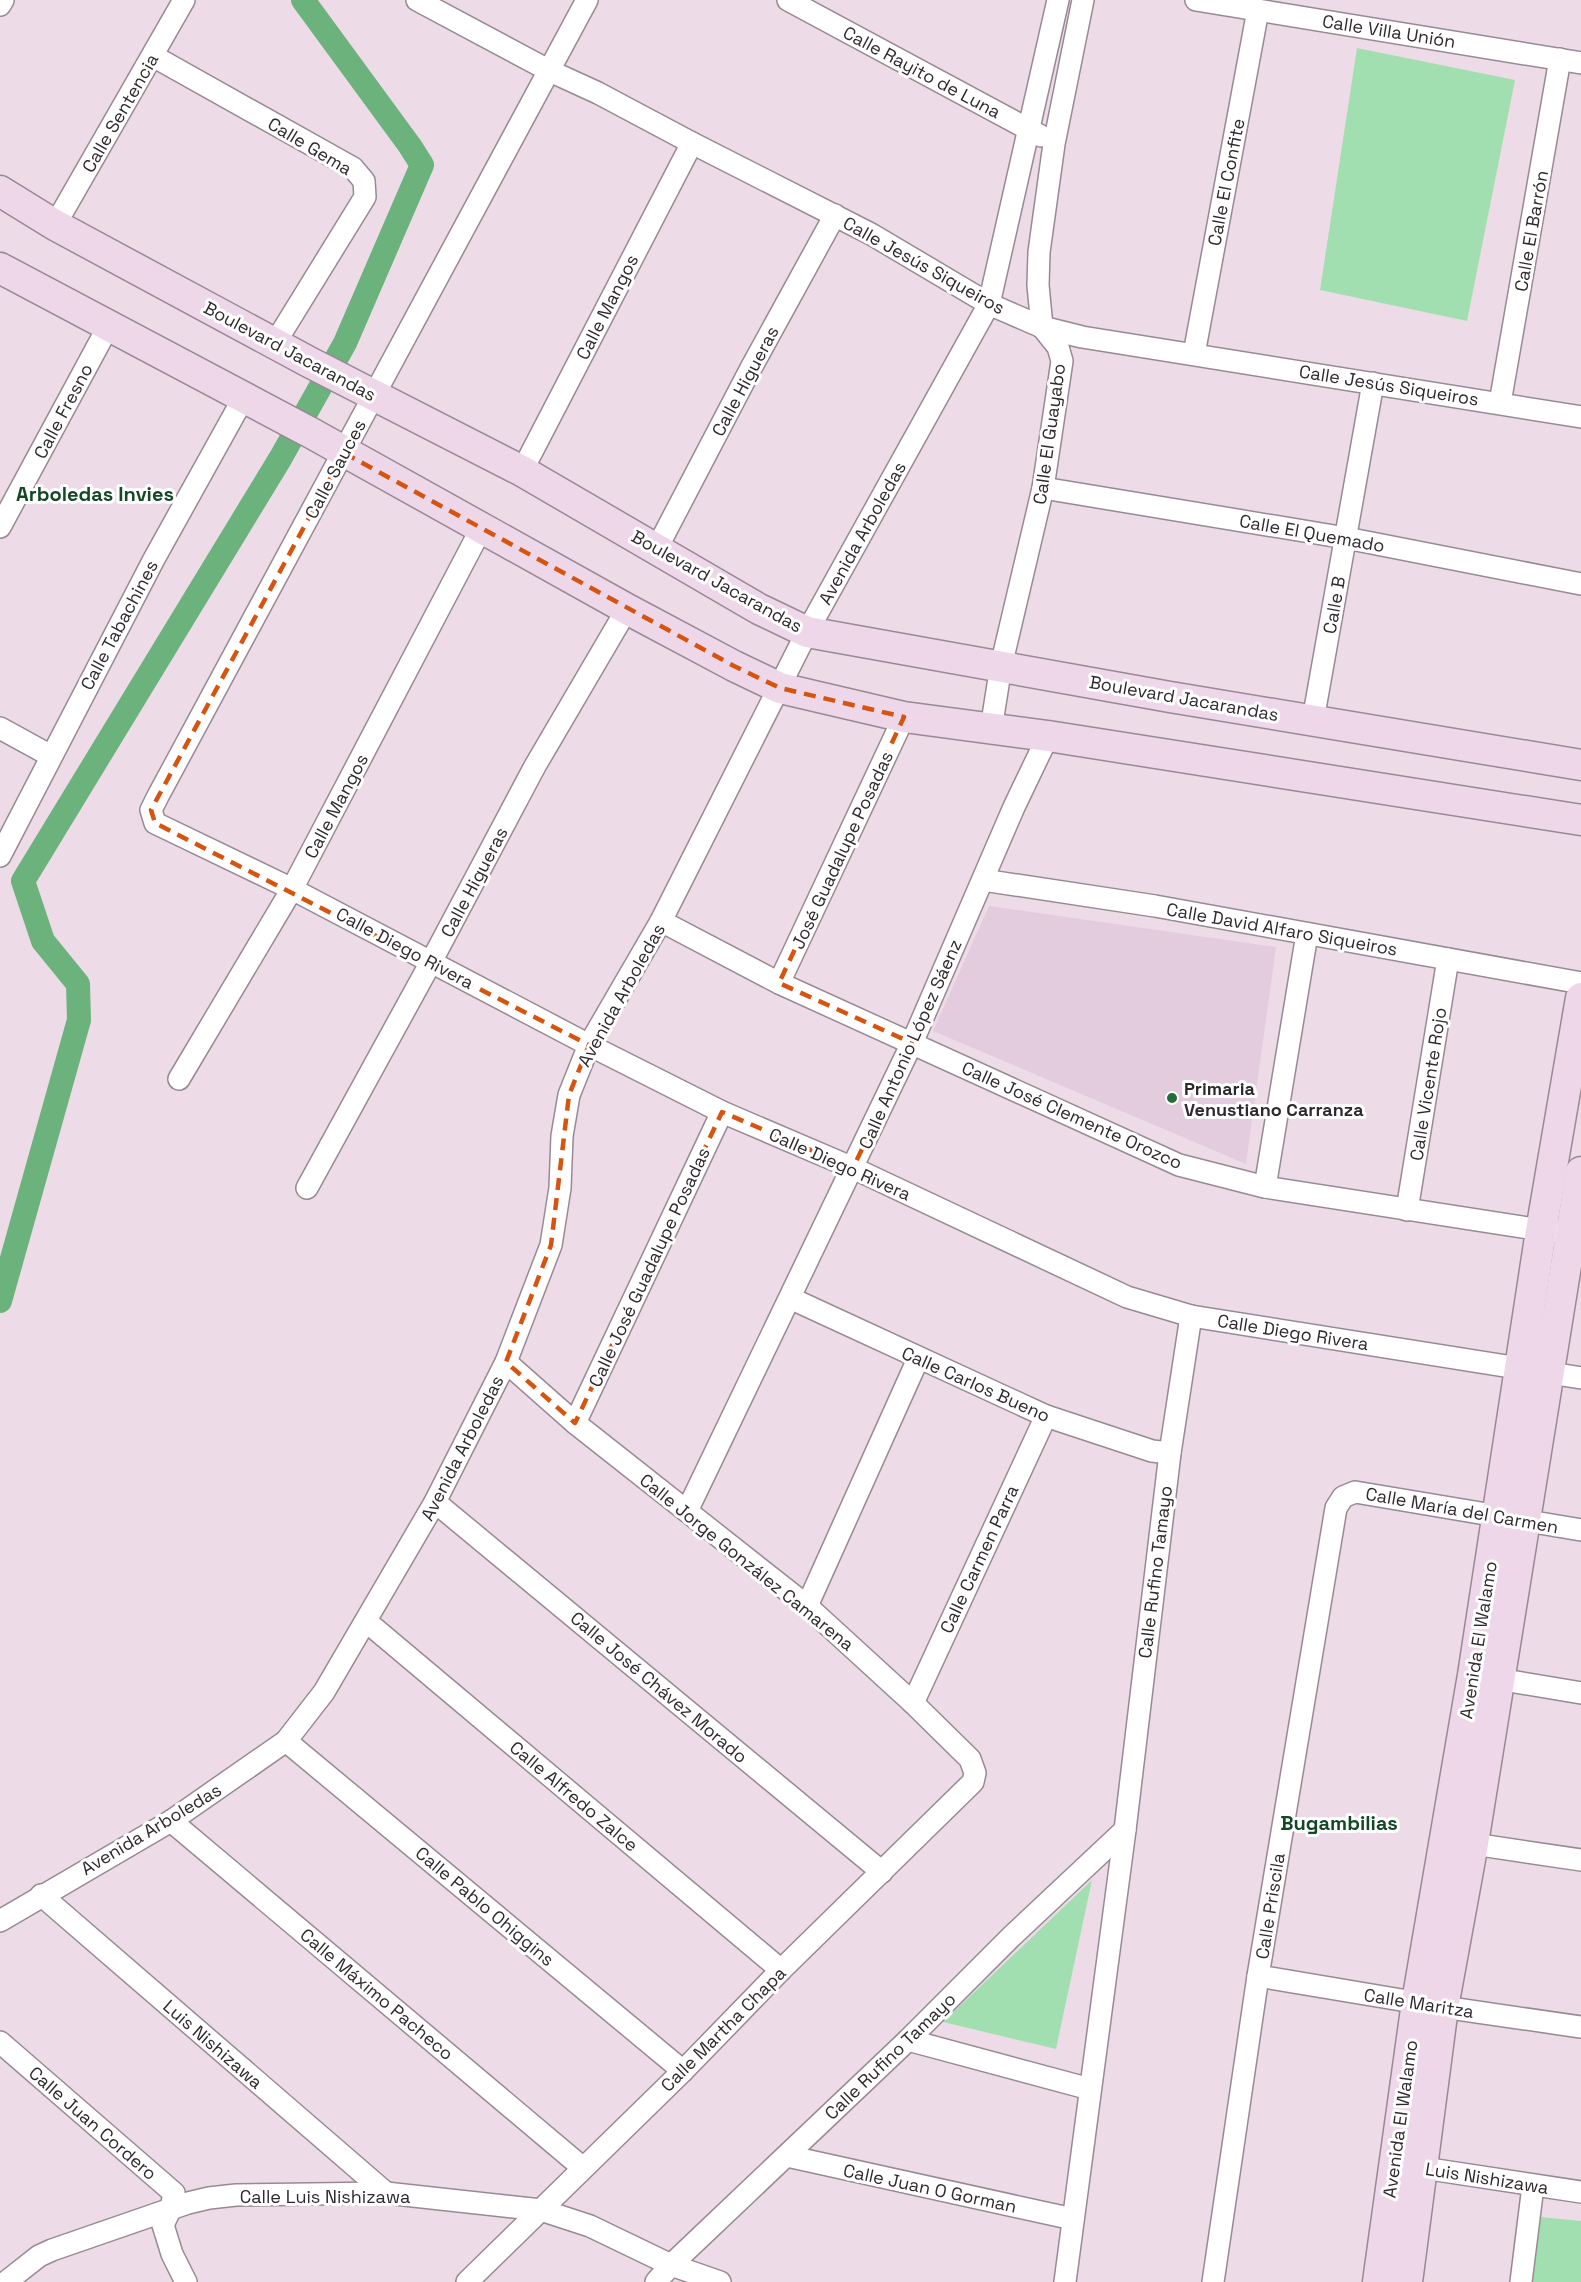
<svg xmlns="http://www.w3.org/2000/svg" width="1581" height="2282" viewBox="0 0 1581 2282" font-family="'Space Grotesk',sans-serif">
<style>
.built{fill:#e3ccdd}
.green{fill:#a2dfb0}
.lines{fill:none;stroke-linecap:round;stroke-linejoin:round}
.canal{stroke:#6bb27d;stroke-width:24}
.street-casing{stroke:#988994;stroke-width:24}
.secondary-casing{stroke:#988994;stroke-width:33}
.street{stroke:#fff;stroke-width:21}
.secondary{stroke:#eed7e9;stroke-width:30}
.marked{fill:none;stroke:#d6540f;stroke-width:4.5;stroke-dasharray:12 8;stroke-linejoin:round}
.poi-dot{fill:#226d3c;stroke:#fff;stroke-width:2}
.labels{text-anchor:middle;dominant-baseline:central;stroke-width:6;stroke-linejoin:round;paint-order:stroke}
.street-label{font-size:18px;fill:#2f292e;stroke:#fff}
.poi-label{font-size:18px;font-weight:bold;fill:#2f292e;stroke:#fff;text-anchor:start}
.neighbourhood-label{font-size:20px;font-weight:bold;fill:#134725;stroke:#fff}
</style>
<rect width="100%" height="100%" fill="#eddce8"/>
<!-- built -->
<polygon class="built" points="989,906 1276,947 1246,1164 933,1031"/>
<!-- green -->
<g class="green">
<polygon points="1357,48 1515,80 1467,321 1320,290"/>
<polygon points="1092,1880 1056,2049 943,2022"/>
<polygon points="1541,2217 1581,2221 1581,2282 1532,2282"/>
</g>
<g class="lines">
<!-- canal -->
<polyline class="canal" points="0,1301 79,1020 78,984 43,941 23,881 280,459 345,343 422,165 410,146 303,0"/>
<!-- street casing -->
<g class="street-casing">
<g id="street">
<polyline points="417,0 550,71 598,93 692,143 871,234 989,304 1042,327 1082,337 1581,417"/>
<polyline points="587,0 158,796 151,810 155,823 292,889 589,1045 722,1112 853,1168 1127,1297 1191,1316 1581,1378"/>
<polyline points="788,0 1041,136"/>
<polyline points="1196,0 1581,63"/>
<polyline points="0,5 3,0"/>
<polyline points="153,56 353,168 364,181 365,197 275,343"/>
<polyline points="55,225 184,0"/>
<polyline points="1194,354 1258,10"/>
<polyline points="1500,403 1560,59"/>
<polyline points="522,471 692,143"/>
<polyline points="1043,488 1346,538 1581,584"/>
<polyline points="0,527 109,325"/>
<polyline points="657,548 751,368 835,215"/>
<polyline points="1313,720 1373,383"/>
<polyline points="0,728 51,756"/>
<polyline points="991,729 1001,666 1043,488 1062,361 1058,347 1042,327 1038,285 1039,252 1054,144 1083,0"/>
<polyline points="0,856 154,559 244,397"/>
<polyline points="983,880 1155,906 1581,983"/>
<polyline points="661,921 779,983 1179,1165 1265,1187 1554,1232"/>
<polyline points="779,983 904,717"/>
<polyline points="179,1079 292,889 482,527"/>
<polyline points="1265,1187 1307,934"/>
<polyline points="307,1188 431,962 535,766 627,609"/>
<polyline points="1407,1210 1448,959"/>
<polyline points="790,1298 1046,1416 1152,1451 1170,1453"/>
<polyline points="575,1423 722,1112"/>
<polyline points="435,1502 882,1872"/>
<polyline points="687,1511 912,1043 1014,807 1048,736"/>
<polyline points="807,1606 918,1359"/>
<polyline points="367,1622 781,1970"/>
<polyline points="1486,1677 1581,1693"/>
<polyline points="913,1703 1046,1416"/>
<polyline points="286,1741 683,2071"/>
<polyline points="171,1821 583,2168"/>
<polyline points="1460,1842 1581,1860"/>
<polyline points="41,1895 386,2193"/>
<polyline points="0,1921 171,1821 286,1741 324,1692 435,1502 506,1362 551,1245 560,1188 562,1136 569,1095 589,1045 661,921 807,632 989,304 1058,0"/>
<polyline points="1258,1976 1443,2007 1581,2027"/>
<polyline points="908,2040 1090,2089"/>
<polyline points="0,2042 174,2193 171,2208 163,2225 172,2254 186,2282"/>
<polyline points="787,2156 1073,2219"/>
<polyline points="1410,2166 1581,2192"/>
<polyline points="6,2282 39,2256 52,2250 188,2203 209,2198 236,2195 386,2193 541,2210 590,2226 671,2265 720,2282"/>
<polyline points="467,2282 683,2071 781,1970 973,1782 975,1773 970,1759 913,1703 807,1606 575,1423 506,1362"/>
<polyline points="656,2282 671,2265 908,2040 1012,1936 1125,1830 1170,1453 1191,1316"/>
<polyline points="1065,2282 1125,1830"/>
<polyline points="1213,2282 1258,1976 1336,1508 1343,1497 1355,1492 1581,1530"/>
<polyline points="1521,2282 1533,2186"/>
</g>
</g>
<!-- secondary casing -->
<g class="secondary-casing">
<g id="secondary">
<polyline points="0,191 55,225 309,362 522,471 759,609 807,632 1170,697 1581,765"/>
<polyline points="0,268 313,434 627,609 734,666 780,688 904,717 1048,736 1581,820"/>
<polyline points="1378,2282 1417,2002 1473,1675 1541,1231 1581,998"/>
<polyline points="1407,2282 1443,2007 1473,1843 1581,1172"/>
</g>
</g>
<!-- street -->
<use href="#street" class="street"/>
<!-- secondary -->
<use href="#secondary" class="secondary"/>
</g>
<!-- marked area -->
<path class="marked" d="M344,453L734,666L780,688L904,717L779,983L912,1043L853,1168L722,1112L575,1423L506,1362L551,1245L569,1095L589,1045L155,823L151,810Z"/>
<!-- markers -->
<circle class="poi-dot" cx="1172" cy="1098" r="6"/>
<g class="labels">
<!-- street labels -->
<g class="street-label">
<text transform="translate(1389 31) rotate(9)">Calle Villa Unión</text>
<text transform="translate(922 72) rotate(28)">Calle Rayito de Luna</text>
<text transform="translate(120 113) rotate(-60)">Calle Sentencia</text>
<text transform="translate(310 146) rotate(31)">Calle Gema</text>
<text transform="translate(1226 182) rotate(-79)">Calle El Confite</text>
<text transform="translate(1531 231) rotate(-80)">Calle El Barrón</text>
<text transform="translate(924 265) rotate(29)">Calle Jesús Siqueiros</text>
<text transform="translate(607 307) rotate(-63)">Calle Mangos</text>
<text transform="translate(290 351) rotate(28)">Boulevard Jacarandas</text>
<text transform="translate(745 381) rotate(-62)">Calle Higueras</text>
<text transform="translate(1389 385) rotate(9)">Calle Jesús Siqueiros</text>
<text transform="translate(63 411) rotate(-62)">Calle Fresno</text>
<text transform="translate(1049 434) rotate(-82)">Calle El Guayabo</text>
<text transform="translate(335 469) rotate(-62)">Calle Sauces</text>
<text transform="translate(862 533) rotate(-61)">Avenida Arboledas</text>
<text transform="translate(1312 533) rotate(10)">Calle El Quemado</text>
<text transform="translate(717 581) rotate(29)">Boulevard Jacarandas</text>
<text transform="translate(1334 605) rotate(-80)">Calle B</text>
<text transform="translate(119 625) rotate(-62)">Calle Tabachines</text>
<text transform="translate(1184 698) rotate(10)">Boulevard Jacarandas</text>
<text transform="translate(336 806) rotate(-62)">Calle Mangos</text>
<text transform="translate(842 850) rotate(-65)">José Guadalupe Posadas</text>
<text transform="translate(474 882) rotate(-62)">Calle Higueras</text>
<text transform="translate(1282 929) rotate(10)">Calle David Alfaro Siqueiros</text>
<text transform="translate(405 948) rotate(28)">Calle Diego Rivera</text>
<text transform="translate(621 995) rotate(-61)">Avenida Arboledas</text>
<text transform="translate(910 1044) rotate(-66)">Calle Antonio López Sáenz</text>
<text transform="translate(1428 1084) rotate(-81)">Calle Vicente Rojo</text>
<text transform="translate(1072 1115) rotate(24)">Calle José Clemente Orozco</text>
<text transform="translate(840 1164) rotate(24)">Calle Diego Rivera</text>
<text transform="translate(649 1267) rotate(-65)">Calle José Guadalupe Posadas</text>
<text transform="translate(1293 1332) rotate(9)">Calle Diego Rivera</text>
<text transform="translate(976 1384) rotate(24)">Calle Carlos Bueno</text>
<text transform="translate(462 1448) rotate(-63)">Avenida Arboledas</text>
<text transform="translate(1462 1510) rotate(10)">Calle María del Carmen</text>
<text transform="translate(979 1559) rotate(-65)">Calle Carmen Parra</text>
<text transform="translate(747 1562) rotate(39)">Calle Jorge González Camarena</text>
<text transform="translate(1155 1572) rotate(-83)">Calle Rufino Tamayo</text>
<text transform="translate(1478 1640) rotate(-81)">Avenida El Walamo</text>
<text transform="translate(659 1687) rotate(40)">Calle José Chávez Morado</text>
<text transform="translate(574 1796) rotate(40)">Calle Alfredo Zalce</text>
<text transform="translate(151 1829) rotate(-31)">Avenida Arboledas</text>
<text transform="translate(485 1906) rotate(40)">Calle Pablo Ohiggins</text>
<text transform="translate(1270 1906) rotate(-81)">Calle Priscila</text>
<text transform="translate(377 1994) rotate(40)">Calle Máximo Pacheco</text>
<text transform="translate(1419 2003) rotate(9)">Calle Maritza</text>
<text transform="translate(723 2029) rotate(-45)">Calle Martha Chapa</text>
<text transform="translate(213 2044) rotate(41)">Luis Nishizawa</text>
<text transform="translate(890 2056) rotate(-44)">Calle Rufino Tamayo</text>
<text transform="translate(1400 2119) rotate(-82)">Avenida El Walamo</text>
<text transform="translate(93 2123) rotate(41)">Calle Juan Cordero</text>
<text transform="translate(1487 2178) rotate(9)">Luis Nishizawa</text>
<text transform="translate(930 2188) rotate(12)">Calle Juan O Gorman</text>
<text x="325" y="2196">Calle Luis Nishizawa</text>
</g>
<!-- poi labels -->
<g class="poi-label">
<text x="1184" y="1088">Primaria<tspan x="1184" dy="21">Venustiano Carranza</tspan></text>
</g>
<!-- neighbourhood labels -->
<g class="neighbourhood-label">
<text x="95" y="494">Arboledas Invies</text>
<text x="1339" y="1823">Bugambilias</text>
</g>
</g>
</svg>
